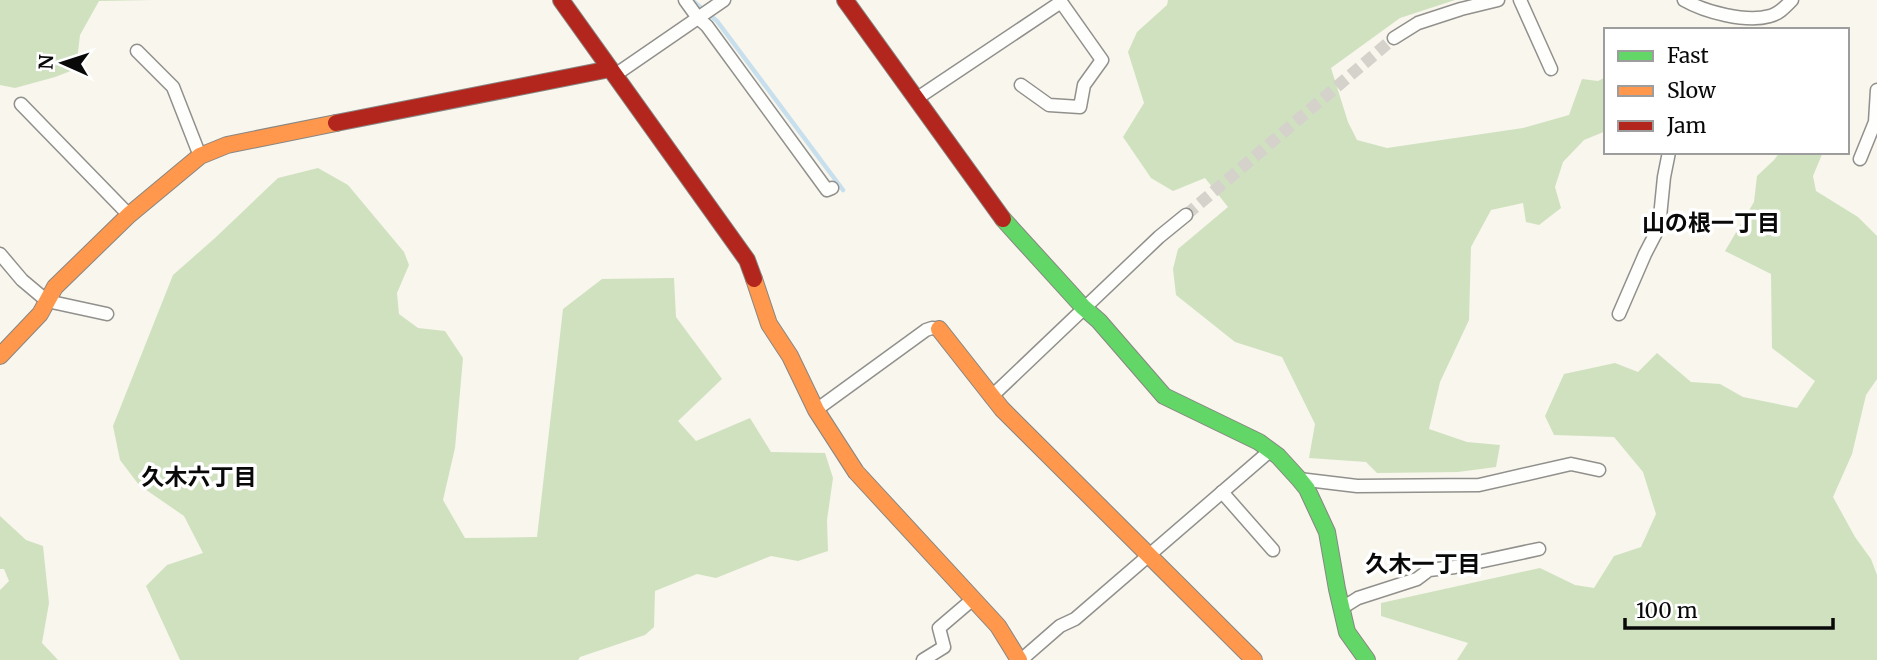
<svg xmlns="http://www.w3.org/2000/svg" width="1877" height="660" viewBox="0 0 1877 660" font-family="Merriweather,'Noto Sans JP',serif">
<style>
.forest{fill:#d0e1bf}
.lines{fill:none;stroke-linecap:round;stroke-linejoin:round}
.stream{stroke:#c8e0ed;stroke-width:4.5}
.street-tunnel{stroke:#d4d2cb;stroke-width:12;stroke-dasharray:12 6;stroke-linecap:butt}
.street-casing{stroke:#91908c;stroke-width:15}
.fast-casing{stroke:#878682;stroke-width:18}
.slow-casing{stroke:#878682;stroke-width:18}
.jam-casing{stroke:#878682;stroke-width:18}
.street{stroke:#fefefc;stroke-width:12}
.fast{stroke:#63d668;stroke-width:16}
.slow{stroke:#ff974d;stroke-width:16}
.jam{stroke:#b3261e;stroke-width:16}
.labels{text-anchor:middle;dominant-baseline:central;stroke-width:7;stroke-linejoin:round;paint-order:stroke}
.neighbourhood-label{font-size:23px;font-weight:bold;fill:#090909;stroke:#fff}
</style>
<rect width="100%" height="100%" fill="#f8f6ed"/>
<!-- forest -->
<g class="forest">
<polygon points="0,0 153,0 99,1 80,35 76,69 55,77 15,88 0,85"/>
<polygon points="1168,0 1455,0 1400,18 1331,68 1348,122 1357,140 1387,148 1523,128 1569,115 1582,79 1598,81 1606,77 1606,131 1584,140 1563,162 1555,187 1561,208 1539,225 1526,222 1523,203 1491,210 1471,247 1469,320 1440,382 1429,429 1467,442 1500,445 1496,467 1458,472 1377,473 1366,462 1309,458 1315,424 1282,357 1235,342 1176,295 1173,269 1178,249 1228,207 1205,178 1173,191 1151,178 1123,137 1144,103 1128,52 1137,32 1167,5"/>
<polygon points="1780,152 1823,152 1813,176 1816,191 1858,217 1877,236 1877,379 1866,395 1852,454 1833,497 1855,537 1871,559 1877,575 1877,660 1457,660 1468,643 1381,616 1381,603 1540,568 1575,585 1594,588 1614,556 1641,547 1656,514 1643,472 1614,437 1554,435 1545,416 1564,374 1615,363 1638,372 1657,353 1691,382 1720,384 1743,397 1797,408 1815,381 1772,348 1771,274 1725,251 1754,202 1757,176 1774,160"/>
<polygon points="318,168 348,185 404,252 409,265 397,293 399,314 418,328 445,331 463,358 455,448 443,500 465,538 537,537 563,309 602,279 674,278 676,317 722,379 678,421 696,441 750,418 771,452 825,453 833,478 827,520 828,551 798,561 771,556 716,578 697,574 655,591 654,627 645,635 580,657 578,660 180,660 146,586 167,565 203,553 184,516 139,485 120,460 113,426 173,275 215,238 278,178"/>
<polygon points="0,516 26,540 43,546 49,603 42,643 58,660 0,660 0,590 9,581 4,569 0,569"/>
</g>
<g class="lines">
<!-- stream -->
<polyline class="stream" points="693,1 717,21 843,190"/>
<!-- street-tunnel -->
<polyline class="street-tunnel" points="1186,215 1394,38"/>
<!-- street casing -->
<g class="street-casing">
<g id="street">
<polyline points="685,0 698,18 707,26 827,190 832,188"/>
<polyline points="1520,0 1551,69"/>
<path d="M1684,0C1705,12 1746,23 1770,16C1779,14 1786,6 1792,0"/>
<polyline points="1394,38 1418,23 1461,9 1498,0"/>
<polyline points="137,51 173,87 200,156"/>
<polyline points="615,75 724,0"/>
<polyline points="916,99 1061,2 1102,60 1084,85 1080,107 1049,105 1021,85"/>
<polyline points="21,104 129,215"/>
<polyline points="1860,159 1875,122 1877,90"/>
<polyline points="0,254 22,280 47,301 107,314"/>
<polyline points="1619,314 1645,254 1659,227 1664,177 1669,152"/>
<polyline points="991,397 1159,237 1186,215"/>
<polyline points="816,410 926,330 932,328 939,329"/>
<polyline points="1299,479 1357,486 1479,485 1571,464 1599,470"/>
<polyline points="1222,492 1273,550"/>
<polyline points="1342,608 1358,598 1417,579 1429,570 1455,567 1539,549"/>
<polyline points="923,660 944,647 939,628 973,599"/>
<polyline points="1021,660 1060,626 1075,619 1271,450"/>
</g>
</g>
<!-- fast casing -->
<g class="fast-casing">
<polyline id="fast" points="1003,219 1083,307 1099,321 1164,396 1259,442 1278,456 1299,479 1307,489 1327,532 1337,589 1347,632 1367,660"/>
</g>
<!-- slow casing -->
<g class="slow-casing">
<g id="slow">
<polyline points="754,279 769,324 790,356 816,410 856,472 998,626 1019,660"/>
<polyline points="939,329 1002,409 1254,660"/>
<polyline points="0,356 40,314 55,287 129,215 200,156 227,145 336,123"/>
</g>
</g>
<!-- jam casing -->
<g class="jam-casing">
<g id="jam">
<polyline points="561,0 747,260 754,279"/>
<polyline points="845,0 1003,219"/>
<polyline points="336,123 610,69"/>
</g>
</g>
<!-- street -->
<use href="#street" class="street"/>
<!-- fast -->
<use href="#fast" class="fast"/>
<!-- slow -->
<use href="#slow" class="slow"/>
<!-- jam -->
<use href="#jam" class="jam"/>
</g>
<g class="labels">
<!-- neighbourhood labels -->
<g class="neighbourhood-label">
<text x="1711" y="222">山の根一丁目</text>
<text x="199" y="476">久木六丁目</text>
<text x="1423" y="563">久木一丁目</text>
</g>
</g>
<!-- legend -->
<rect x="1604" y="28" width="245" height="126" fill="#ffffff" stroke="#9d9d9d" stroke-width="2"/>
<rect x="1618" y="51" width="35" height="10" fill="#63d668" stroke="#9d9d9d" stroke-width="2"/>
<text x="1667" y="63" font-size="21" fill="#090909">Fast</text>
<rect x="1618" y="86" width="35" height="10" fill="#ff974d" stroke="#9d9d9d" stroke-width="2"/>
<text x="1667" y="98" font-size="21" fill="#090909">Slow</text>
<rect x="1618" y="121" width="35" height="10" fill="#b3261e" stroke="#9d9d9d" stroke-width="2"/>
<text x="1667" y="133" font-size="21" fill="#090909">Jam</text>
<!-- north arrow -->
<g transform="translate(63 63) rotate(273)" stroke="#ffffff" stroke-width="5" paint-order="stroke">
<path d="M0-5L12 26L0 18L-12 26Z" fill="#090909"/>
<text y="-10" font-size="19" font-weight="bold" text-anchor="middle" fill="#090909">N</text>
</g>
<!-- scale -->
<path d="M1625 618v10h208v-10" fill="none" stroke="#090909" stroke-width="3.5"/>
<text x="1636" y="618" font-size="21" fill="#090909" stroke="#ffffff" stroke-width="5" paint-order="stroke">100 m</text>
</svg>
